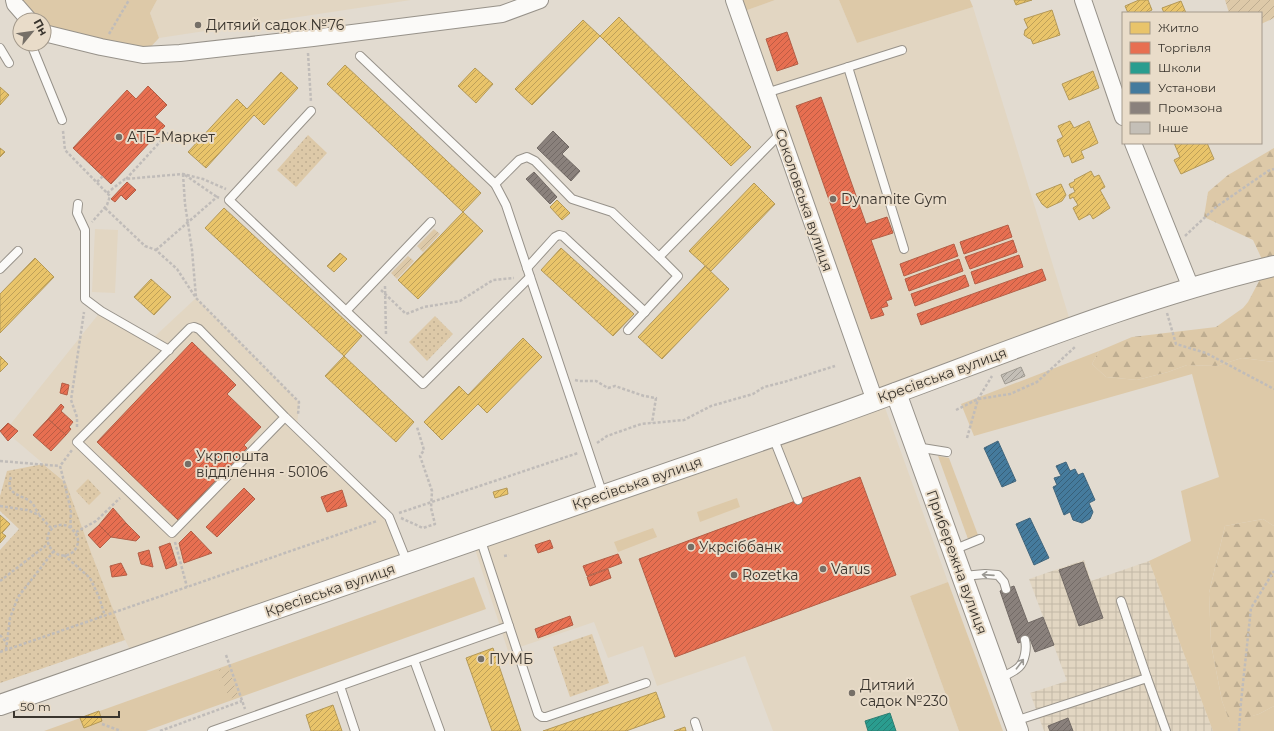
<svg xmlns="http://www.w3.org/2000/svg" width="1274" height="731" viewBox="0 0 1274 731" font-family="Montserrat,sans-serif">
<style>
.built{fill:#e2d6c2}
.industrial{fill:url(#industrial-grid)}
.grass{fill:#ddc9a8}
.forest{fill:url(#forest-firs)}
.park{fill:url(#park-dots)}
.garden{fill:url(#garden-furrows)}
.homes{fill:url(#homes-hatch);stroke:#b49958}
.shops{fill:url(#shops-hatch);stroke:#b35e46}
.schools{fill:url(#schools-hatch);stroke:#2f7e72}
.public{fill:url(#public-hatch);stroke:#42667c}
.industry{fill:url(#industry-hatch);stroke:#726a65}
.building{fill:url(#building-hatch);stroke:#9f9a91}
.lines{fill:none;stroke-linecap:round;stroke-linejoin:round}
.service-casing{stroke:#97928a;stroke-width:10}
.minor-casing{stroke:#97928a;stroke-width:18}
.tertiary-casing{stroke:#97928a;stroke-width:22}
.path{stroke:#c0bcb9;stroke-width:2.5;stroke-dasharray:3 2;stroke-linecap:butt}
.service{stroke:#fbfaf8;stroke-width:8}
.minor{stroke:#fbfaf8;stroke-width:16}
.tertiary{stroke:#fbfaf8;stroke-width:20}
.oneway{stroke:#9a9893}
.poi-dot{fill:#756f67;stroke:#e9dcc9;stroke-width:1.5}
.labels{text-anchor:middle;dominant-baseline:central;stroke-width:4;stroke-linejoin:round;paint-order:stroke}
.poi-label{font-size:14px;fill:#3a352e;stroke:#e9dcc9;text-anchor:start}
.street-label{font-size:14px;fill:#3a352e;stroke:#e9dcc9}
</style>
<defs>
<pattern id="industrial-grid" width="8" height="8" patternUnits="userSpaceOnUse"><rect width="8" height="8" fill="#e2d6c2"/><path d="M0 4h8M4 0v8" fill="none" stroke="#c3b8a7"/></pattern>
<pattern id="forest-firs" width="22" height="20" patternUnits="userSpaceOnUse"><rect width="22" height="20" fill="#ddc9a8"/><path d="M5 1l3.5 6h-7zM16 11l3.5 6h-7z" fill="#bead91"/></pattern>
<pattern id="park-dots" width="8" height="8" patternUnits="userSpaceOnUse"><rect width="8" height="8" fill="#ddc9a8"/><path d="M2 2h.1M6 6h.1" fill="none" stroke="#bead91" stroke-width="1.8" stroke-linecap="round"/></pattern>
<pattern id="garden-furrows" width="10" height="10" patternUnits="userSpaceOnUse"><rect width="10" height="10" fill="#ddc9a8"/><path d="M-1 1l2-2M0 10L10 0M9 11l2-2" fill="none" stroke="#bead91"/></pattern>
<pattern id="homes-hatch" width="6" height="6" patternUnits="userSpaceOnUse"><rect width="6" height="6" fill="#e9c46a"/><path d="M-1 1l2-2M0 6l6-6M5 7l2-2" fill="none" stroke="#bea058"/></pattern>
<pattern id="shops-hatch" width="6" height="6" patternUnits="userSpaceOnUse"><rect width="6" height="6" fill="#e76f51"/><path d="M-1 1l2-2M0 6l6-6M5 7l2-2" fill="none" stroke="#bc5c44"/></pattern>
<pattern id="schools-hatch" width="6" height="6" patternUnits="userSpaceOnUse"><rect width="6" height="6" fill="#2a9d8f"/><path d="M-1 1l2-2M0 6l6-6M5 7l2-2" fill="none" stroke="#258175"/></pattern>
<pattern id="public-hatch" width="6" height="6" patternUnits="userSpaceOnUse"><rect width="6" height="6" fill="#457b9d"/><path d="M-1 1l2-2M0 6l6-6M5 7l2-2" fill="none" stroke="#386079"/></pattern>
<pattern id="industry-hatch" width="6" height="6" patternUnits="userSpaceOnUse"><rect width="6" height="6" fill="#8a817c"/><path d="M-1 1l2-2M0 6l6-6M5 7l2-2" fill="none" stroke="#726a66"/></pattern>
<pattern id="building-hatch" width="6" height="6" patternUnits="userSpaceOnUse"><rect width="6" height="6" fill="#c4bfb7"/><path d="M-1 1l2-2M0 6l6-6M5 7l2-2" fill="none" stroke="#a09c95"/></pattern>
</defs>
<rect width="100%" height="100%" fill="#e2dbd0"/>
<!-- built -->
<g class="built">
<polygon points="157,0 411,0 159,38 150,13"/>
<polygon points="775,0 839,0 857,43 973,7 1072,327 875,401 739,13"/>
<polygon points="95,229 118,230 115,293 92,292"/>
<polygon points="196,298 299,402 297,428 389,517 408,563 134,658 125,640 92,555 66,483 5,431 101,311 151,340"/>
<polygon points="884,405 948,582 910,596 959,731 773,731 745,656 657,686 643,646 608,658 594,622 508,651 474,546"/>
</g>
<!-- industrial -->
<polygon class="industrial" points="1084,560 1091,581 1149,561 1213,731 1044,731 1030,693 1067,681 1029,579"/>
<!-- grass -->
<g class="grass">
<polygon points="14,0 157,0 150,13 159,38 143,55 44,33 44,20 29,20"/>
<polygon points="734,0 775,0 739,13"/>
<polygon points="839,0 970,0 973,7 857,43"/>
<polygon points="1099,351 1092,364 1106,377 1137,380 1168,372 1187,365 1216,366 1242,358 1274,362 1274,526 1263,519 1225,526 1209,593 1211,644 1222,701 1230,722 1259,714 1274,706 1274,731 1213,731 1149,561 1191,541 1181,491 1219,477 1192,374 974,436 961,404"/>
<polygon points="938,456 949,458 978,535 968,539"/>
<polygon points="737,498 740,507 700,522 697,512"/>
<polygon points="653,528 657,537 618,552 614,542"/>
<polygon points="474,577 486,609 146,731 44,731"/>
<polygon points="948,582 1003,731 959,731 910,596"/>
</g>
<!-- forest -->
<g class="forest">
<polygon points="1274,148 1274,362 1242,358 1216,366 1187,365 1168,372 1137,380 1106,377 1092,364 1099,351 1132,337 1216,327 1243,308 1248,302 1266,268 1253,240 1204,217 1208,192 1228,175"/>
<polygon points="1263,519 1274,526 1274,706 1259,714 1230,723 1222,701 1211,644 1209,593 1225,526"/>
</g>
<!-- park -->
<g class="park">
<polygon points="308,135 327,153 296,187 277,170"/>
<polygon points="435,316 453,334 427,361 409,342"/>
<polygon points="43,464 66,483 92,555 125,640 0,683 0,550 19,529 0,511 0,496 7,471"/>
<polygon points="88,479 101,493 89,505 76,491"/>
<polygon points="592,634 609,683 570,697 553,647"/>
</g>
<!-- garden -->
<g class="garden">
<polygon points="1225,0 1274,0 1274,18 1261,24 1261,13 1229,13"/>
<polygon points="434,229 440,234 423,252 417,246"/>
<polygon points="408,256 414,261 397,279 391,273"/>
<polygon points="228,667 238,696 229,699 219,670"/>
</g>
<!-- homes -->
<g class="homes">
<polygon points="1014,0 1032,0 1016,5"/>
<polygon points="1139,0 1148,0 1152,10 1146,13 1128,13 1125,6"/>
<polygon points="1181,1 1186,13 1164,13 1162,8"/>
<polygon points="1052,10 1060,35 1033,44 1031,39 1028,38 1024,35 1025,30 1028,28 1024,19"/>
<polygon points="619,17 751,147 731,166 600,36"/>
<polygon points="583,20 600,36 532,105 515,89"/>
<polygon points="345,65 481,193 463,212 327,84"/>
<polygon points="475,68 493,84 476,103 458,86"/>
<polygon points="1093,71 1099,88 1069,100 1062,84"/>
<polygon points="281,72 298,88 264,125 254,115 206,168 188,152 237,99 247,109"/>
<polygon points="0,87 9,95 0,105"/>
<polygon points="1070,121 1074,128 1089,121 1098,143 1081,151 1084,158 1072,163 1069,155 1064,157 1057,140 1063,137 1058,126"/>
<polygon points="1174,143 1207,143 1214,159 1181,174 1174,160 1180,157"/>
<polygon points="0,148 5,152 0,157"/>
<polygon points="1091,171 1094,177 1099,175 1105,187 1100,190 1110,208 1093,219 1090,214 1079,220 1073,208 1078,205 1073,197 1070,199 1069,195 1075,192 1073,187 1071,188 1069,184 1075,181 1074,180"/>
<polygon points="754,183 775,204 711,271 689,251"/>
<polygon points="1061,184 1066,195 1062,201 1047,208 1042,204 1036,194"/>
<polygon points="557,200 570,213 562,220 550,207"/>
<polygon points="224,208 362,336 344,356 205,228"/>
<polygon points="463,212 483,231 418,299 398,280"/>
<polygon points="561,248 634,314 613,336 541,270"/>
<polygon points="340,253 347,259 334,272 327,266"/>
<polygon points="35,258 54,277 0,333 0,294"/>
<polygon points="705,266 729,289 662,359 638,337"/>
<polygon points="151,279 171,297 154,315 134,297"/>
<polygon points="523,338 542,357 487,413 478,404 442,440 424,422 459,386 468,395"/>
<polygon points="0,356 8,364 0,372"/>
<polygon points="344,356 414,422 396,442 325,376"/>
<polygon points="507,488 508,494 495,498 493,492"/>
<polygon points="0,515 10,524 2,533 6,536 0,543"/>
<polygon points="493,648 521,731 492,731 466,658"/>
<polygon points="656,692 665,717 626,731 543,731"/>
<polygon points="333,705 342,731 311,731 306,715"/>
<polygon points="99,711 102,721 84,728 80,718"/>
<polygon points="685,727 686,731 674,731"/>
</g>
<!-- shops -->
<g class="shops">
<polygon points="787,32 798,64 777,71 766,39"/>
<polygon points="148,86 167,105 155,117 165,126 111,184 73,148 127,90 136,99"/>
<polygon points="821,97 866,224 887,217 893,233 871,240 892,299 886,301 888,306 881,308 884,315 871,319 796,106"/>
<polygon points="127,182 136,190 126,200 121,195 115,202 111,199"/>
<polygon points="1008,225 1012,237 964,254 960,242"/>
<polygon points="1013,240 1017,252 970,269 965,257"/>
<polygon points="954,244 958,256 904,276 900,264"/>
<polygon points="1019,255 1023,267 975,284 971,272"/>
<polygon points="959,259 963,271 909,291 905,279"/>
<polygon points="1042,269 1046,280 921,325 917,314"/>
<polygon points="965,275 969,286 915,306 911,294"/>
<polygon points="192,342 236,385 227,394 261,427 244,445 247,448 178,520 97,442"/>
<polygon points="62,383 69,385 67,395 60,393"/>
<polygon points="61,404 64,407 61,411 73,422 69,427 71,429 66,435 48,419"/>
<polygon points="48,419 66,435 51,451 33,435"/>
<polygon points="8,423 18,431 8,441 0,431"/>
<polygon points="860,477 896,575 675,657 639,559"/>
<polygon points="244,488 255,499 217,537 206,527"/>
<polygon points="342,490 347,506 327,512 321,497"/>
<polygon points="113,508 126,523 111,537 99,525"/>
<polygon points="126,523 140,537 136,541 111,537"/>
<polygon points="99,525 111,537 100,548 88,535"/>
<polygon points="191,531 212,553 184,563 179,543"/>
<polygon points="550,540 553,548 538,553 535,545"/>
<polygon points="170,543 177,565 166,569 159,547"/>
<polygon points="149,550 153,567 141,564 138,553"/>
<polygon points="618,554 622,563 587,576 583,566"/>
<polygon points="121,563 127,575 112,577 110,566"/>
<polygon points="608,569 611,578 590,586 587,577"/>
<polygon points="570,616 573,625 538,638 535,629"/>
</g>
<!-- schools -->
<polygon class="schools" points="890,713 896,731 868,731 865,721"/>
<!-- public -->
<g class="public">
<polygon points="998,441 1016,481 1002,487 984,448"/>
<polygon points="1066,462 1070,471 1075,469 1078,475 1083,473 1095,500 1089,503 1093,512 1090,519 1082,523 1073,520 1070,512 1064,515 1053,487 1057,485 1054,478 1061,476 1056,466"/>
<polygon points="1030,518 1049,558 1034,565 1016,524"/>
</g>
<!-- industry -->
<g class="industry">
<polygon points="553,131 569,147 562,154 580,171 571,181 537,148"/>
<polygon points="534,172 557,197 550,204 526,179"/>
<polygon points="1083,562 1103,618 1079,626 1059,570"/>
<polygon points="1014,586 1028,623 1043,617 1054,645 1035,652 1030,639 1018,643 1000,591"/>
<polygon points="1068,718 1073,731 1050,731 1048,726"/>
</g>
<!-- building -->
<polygon class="building" points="1021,367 1025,376 1005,384 1001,375"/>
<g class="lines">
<!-- service casing -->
<g class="service-casing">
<g id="service">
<polyline points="31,44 62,120"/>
<polyline points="0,48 9,63"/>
<polyline points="360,56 495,184 506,205 603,495"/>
<polyline points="848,67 904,249"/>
<polyline points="766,93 902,50"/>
<polyline points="311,111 229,200 423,384 530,277"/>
<polyline points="495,184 519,160 527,157 535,161 572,199 612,212 659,257"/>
<polyline points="78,204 77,213 85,230 85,299 101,311 169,350"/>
<polyline points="527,268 555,237 559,235 563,236 645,312"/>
<polyline points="0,269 18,251"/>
<polyline points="346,311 431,222"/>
<polyline points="628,330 678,276 659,257 781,133"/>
<polyline points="285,417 172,533 77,442 190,328 194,327 199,329 285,417 389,517 407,562"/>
<polyline points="773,437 798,500"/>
<polyline points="916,447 947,452"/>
<polyline points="953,550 980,539"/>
<polyline points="963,576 985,574 998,575 1004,582 1006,589"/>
<polyline points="1121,601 1147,678"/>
<polyline points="509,626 538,714 542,717 546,717 646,683"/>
<polyline points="414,660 440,731"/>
<path d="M1000,679C1005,675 1014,672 1019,667C1025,661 1027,648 1025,640"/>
<polyline points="340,686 355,731"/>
<polyline points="1015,721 1147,678 1166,731"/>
<polyline points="695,722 698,731"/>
<polyline points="212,731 509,626 480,538"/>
</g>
</g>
<!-- minor casing -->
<g class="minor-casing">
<g id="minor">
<polyline points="14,0 15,4 29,20"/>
<polyline points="734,0 875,401"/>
<polyline points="1083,0 1123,117"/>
<polyline points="44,33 101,47 143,55 180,53 313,38 502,14 540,0"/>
<polyline points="1133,143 1191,288"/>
</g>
</g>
<!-- tertiary casing -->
<g class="tertiary-casing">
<g id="tertiary">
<polyline points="896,393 1018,731"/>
<path d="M0,705C277,608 554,512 832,416C979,364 1122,302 1274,266"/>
</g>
</g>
<!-- path -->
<g class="path">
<polyline points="109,34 129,0"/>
<polyline points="308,53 311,102"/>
<polyline points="63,131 65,150 110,196 107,205 92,222"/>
<polyline points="183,174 185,204 192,250 196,297"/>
<polyline points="185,175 217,197"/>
<polyline points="126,179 170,131"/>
<polyline points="97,182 103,176"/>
<polyline points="107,193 125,179 183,174 203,179 226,189"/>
<polyline points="105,208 145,246 156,250 177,269 196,298 299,402 298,415"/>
<polyline points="1185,236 1216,207 1268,171 1274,169"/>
<polyline points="156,250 217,197 220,198"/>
<polyline points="385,286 386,335"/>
<polyline points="381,290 406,314 424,307 460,301 493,280 514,278"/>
<polyline points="1167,313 1176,344 1206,353 1274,389"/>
<polyline points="575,380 579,381 596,381 608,388 615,386 644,396 656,398 652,423"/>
<polyline points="956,410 978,399 1010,394 1037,382 1076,346"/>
<polyline points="77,427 77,417 71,400 84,312"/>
<polyline points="967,438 978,399 992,376"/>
<polyline points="597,443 607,436 641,424 684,420 711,406 753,394 764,387 784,382 835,366"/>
<polyline points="0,461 60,466"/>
<path d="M11,477C4,496 23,494 32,503C35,506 36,511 39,514"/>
<polyline points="0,506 27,510 39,515 52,529"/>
<polyline points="399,513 578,453"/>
<polyline points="401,518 423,528 435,524 431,508 432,491 420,456 424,450 417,427"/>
<path d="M71,528C66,524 59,524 54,527C37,539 57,565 73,552C76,549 78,545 78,541C78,534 74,533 71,527C70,523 71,516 71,512C68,497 64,481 60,466L72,450"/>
<polyline points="76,532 96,521 120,498"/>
<polyline points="175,542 187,587"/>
<polyline points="64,555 90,578 99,597 105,616"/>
<polyline points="504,556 509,555"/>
<polyline points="0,581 48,544"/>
<polyline points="0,635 6,642"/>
<polyline points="6,650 10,618 18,597 53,552"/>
<polyline points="0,652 377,521"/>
<polyline points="226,655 245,709"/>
<polyline points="102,724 121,731"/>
<polyline points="160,731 242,701"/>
<polyline points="1239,731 1241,702 1251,608 1274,571"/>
</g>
<!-- service -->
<use href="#service" class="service"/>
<!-- minor -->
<use href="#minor" class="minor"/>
<!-- tertiary -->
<use href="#tertiary" class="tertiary"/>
</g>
<!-- one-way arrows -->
<defs><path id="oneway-shaft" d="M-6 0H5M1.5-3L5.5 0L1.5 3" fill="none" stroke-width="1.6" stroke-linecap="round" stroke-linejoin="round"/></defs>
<g class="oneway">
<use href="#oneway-shaft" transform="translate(988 575) rotate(-176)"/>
<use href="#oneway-shaft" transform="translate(1020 664) rotate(-53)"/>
</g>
<!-- markers -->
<g class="poi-dot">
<circle cx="198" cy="25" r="4"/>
<circle cx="119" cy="137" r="4"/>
<circle cx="833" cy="199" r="4"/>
<circle cx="188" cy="464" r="4"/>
<circle cx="691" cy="547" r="4"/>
<circle cx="823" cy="569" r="4"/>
<circle cx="734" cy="575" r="4"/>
<circle cx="481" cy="659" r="4"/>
<circle cx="852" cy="693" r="4"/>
</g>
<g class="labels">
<!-- poi labels -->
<g class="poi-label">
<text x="206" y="25">Дитяий садок №76</text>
<text x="127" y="137">АТБ-Маркет</text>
<text x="841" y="199">Dynamite Gym</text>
<text x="196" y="456">Укрпошта<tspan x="196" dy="16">відділення - 50106</tspan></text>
<text x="699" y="547">Укрсіббанк</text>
<text x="831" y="569">Varus</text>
<text x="742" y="575">Rozetka</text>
<text x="489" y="659">ПУМБ</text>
<text x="860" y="685">Дитяий<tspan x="860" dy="16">садок №230</tspan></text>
</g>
<!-- street labels -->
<g class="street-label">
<text transform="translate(804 200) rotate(71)">Соколовська вулиця</text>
<text transform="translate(942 375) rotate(-20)">Кресівська вулиця</text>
<text transform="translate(637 483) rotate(-19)">Кресівська вулиця</text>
<text transform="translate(957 562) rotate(70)">Прибережна вулиця</text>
<text transform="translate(330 590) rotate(-19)">Кресівська вулиця</text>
</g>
</g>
<!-- legend -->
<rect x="1122" y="12" width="140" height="132" fill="#e9dcc9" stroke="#a3998b"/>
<rect x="1130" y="22" width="20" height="12" fill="#e9c46a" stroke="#a3998b"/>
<text x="1158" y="32" font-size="12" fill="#3a352e">Житло</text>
<rect x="1130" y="42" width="20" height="12" fill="#e76f51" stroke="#a3998b"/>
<text x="1158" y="52" font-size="12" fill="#3a352e">Торгівля</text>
<rect x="1130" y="62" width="20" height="12" fill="#2a9d8f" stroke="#a3998b"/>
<text x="1158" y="72" font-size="12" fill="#3a352e">Школи</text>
<rect x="1130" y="82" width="20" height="12" fill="#457b9d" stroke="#a3998b"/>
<text x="1158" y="92" font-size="12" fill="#3a352e">Установи</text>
<rect x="1130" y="102" width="20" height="12" fill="#8a817c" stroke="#a3998b"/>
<text x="1158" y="112" font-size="12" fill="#3a352e">Промзона</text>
<rect x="1130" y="122" width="20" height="12" fill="#c4bfb7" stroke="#a3998b"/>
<text x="1158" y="132" font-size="12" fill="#3a352e">Інше</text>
<!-- north arrow -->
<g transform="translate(32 32) rotate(61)"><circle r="19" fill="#e9dcc9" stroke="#a3998b"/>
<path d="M0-3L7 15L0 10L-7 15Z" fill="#756f67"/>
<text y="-6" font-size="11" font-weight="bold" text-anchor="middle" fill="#3a352e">Пн</text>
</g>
<!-- scale -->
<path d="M14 711v6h105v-6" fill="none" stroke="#3a352e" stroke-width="2"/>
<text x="20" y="711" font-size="12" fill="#3a352e" stroke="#e9dcc9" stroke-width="3" paint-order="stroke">50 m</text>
</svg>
